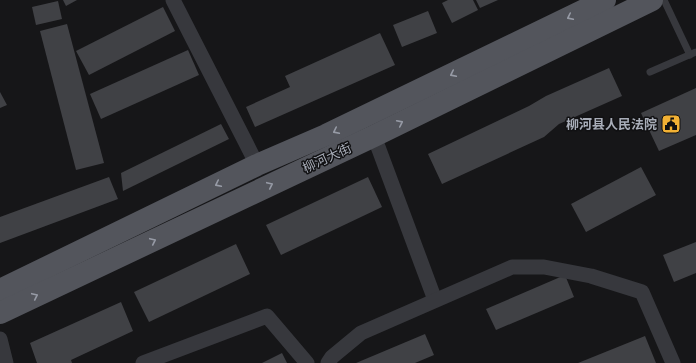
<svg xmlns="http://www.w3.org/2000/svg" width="696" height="363" viewBox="0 0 696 363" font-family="'DM Sans','Noto Sans SC',sans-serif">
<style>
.building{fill:#404145}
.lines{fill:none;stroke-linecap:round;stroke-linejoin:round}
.lane{stroke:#37383d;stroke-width:7}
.street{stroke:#37383d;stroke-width:15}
.primary{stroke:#53555c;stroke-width:22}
.oneway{stroke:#979ba6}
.labels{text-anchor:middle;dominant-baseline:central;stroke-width:3;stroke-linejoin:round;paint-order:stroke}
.poi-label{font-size:13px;font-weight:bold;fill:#a8adb8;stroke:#111113;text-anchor:end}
.street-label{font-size:13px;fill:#a8adb8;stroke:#111113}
</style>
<rect width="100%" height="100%" fill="#161618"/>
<!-- building -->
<g class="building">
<polygon points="63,0 77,0 66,6"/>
<polygon points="448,0 473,0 478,10 452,23 442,3"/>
<polygon points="476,0 498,0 480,8"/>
<polygon points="58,1 62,19 36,25 32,7"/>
<polygon points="163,7 175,31 89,75 76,51"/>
<polygon points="428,11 437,33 402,47 393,25"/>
<polygon points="67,24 104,163 76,170 40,31"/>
<polygon points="380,33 395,65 255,127 246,107 290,87 285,76"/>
<polygon points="188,50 199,75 101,119 90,94"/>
<polygon points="609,68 622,96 559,124 544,137 442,184 428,154 529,106 546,96"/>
<polygon points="696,88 696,135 659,151 641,113"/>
<polygon points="0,92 7,105 0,108"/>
<polygon points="221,124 229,139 123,191 121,173"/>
<polygon points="641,167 656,195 586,232 571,204"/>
<polygon points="109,177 118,199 0,243 0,217"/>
<polygon points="368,177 382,207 281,255 266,225"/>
<polygon points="696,242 696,273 674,282 663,255"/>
<polygon points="236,244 250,274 149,322 134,292"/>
<polygon points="565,275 574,297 496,330 486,309"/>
<polygon points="121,302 133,331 71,360 72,363 37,363 30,343"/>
<polygon points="425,334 434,355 415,363 356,363"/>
<polygon points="645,336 656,363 578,363"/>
<polygon points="282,353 287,363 262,363"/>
</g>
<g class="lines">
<!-- lane -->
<g class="lane">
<polyline points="664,0 690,55"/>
<polyline points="650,72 696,52"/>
</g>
<!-- street -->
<g class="street">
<polyline points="173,0 246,143 257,165"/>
<polyline points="374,136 435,300"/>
<polyline points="0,339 6,363"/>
<polyline points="143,363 267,316 307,363"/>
<polyline points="328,363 332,357 361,333 512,267 544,267 591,276 642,292 673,363"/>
</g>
<!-- primary -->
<g class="primary">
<polyline points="0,290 257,165 326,135 605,0"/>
<polyline points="0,313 374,136 652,0"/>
</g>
</g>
<!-- one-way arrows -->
<defs><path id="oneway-chevron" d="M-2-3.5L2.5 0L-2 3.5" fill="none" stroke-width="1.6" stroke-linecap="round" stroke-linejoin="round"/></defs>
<g class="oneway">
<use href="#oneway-chevron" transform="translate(570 17) rotate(154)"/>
<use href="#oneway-chevron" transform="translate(453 74) rotate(154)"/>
<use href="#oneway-chevron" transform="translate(400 123) rotate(-26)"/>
<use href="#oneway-chevron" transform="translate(336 131) rotate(154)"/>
<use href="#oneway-chevron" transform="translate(218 184) rotate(154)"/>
<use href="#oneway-chevron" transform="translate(270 185) rotate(-25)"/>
<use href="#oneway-chevron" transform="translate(153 241) rotate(-25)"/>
<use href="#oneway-chevron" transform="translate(35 296) rotate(-25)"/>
</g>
<!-- icons -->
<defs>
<g id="civic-square" transform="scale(1)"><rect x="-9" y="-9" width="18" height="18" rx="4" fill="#f2b134" stroke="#111113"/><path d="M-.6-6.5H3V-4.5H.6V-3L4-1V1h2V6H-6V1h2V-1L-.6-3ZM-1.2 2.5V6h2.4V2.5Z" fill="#111"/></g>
</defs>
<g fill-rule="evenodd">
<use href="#civic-square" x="671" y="124"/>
</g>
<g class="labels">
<!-- poi labels -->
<g class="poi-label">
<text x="657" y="124">柳河县人民法院</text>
</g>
<!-- street labels -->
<g class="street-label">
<text transform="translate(327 158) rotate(-25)">柳河大街</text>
</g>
</g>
</svg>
